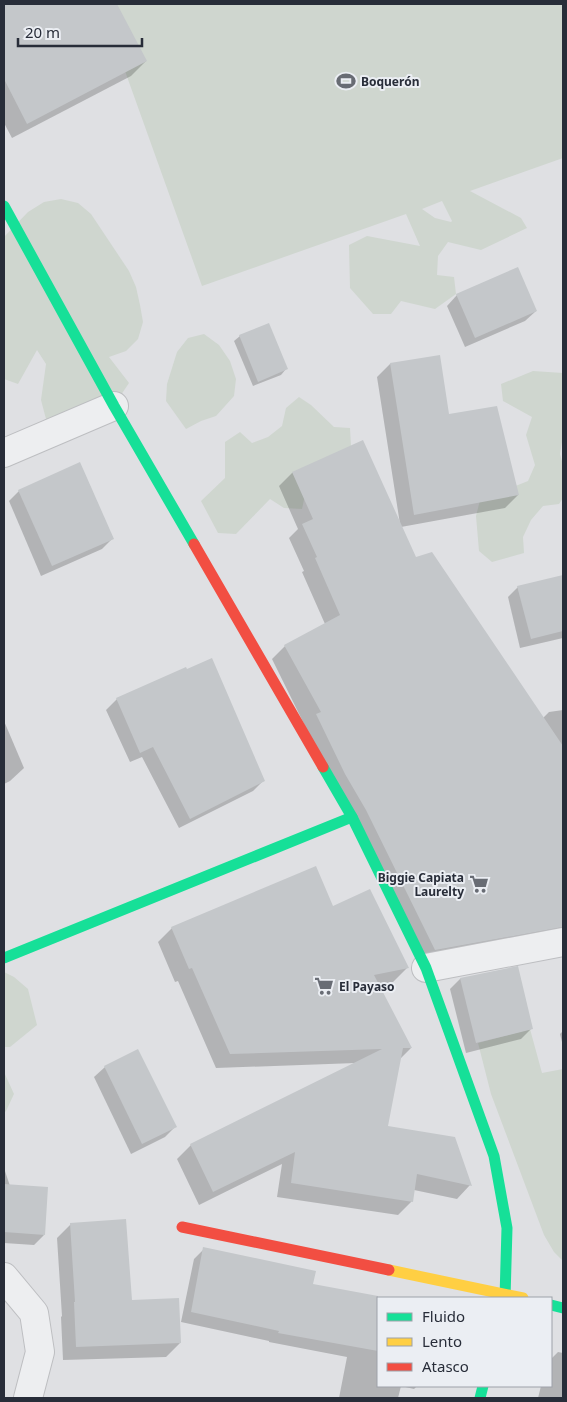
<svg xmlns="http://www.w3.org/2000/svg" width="567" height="1402" viewBox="0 0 567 1402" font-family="'Noto Sans',sans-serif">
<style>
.green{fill:#cfd6cf;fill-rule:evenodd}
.shadow{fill:#0003}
.building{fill:#c4c7ca}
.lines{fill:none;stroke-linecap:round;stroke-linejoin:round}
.street-casing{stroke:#bdbec1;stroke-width:30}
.street{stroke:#edeef0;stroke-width:28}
.fast{stroke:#16e098;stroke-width:11}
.slow{stroke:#ffcf43;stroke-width:11}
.jam{stroke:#f24e42;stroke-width:11}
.labels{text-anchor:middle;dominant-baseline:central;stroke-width:4;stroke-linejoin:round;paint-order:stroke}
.poi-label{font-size:12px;font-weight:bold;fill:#282d39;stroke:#ebeef3;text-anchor:start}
</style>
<rect width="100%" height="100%" fill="#dfe0e3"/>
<!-- green -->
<g class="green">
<path d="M101,4H563V158L470,191L521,218L527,228L481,250L448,242L438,256L437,275L454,277L456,294L435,309L401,301L391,314H373L350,288L349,245L367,236L420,246L406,214L202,286ZM442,201L452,221L451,222L435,218L422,209Z"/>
<polygon points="61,199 78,203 91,214 129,271 136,287 140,305 143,322 138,339 126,351 109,357 129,383 104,420 56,432 46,419 41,400 46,364 37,350 18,384 4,379 4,237 28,212 44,202"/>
<polygon points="204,334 219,345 230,361 236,379 234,396 216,416 201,421 186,429 166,401 167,384 177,352 188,338"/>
<polygon points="533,371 563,373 563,436 560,454 563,465 563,498 559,504 543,506 531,520 523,537 524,553 492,562 479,551 476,516 480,500 528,481 535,465 526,435 532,417 503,401 501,384"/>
<polygon points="299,397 311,405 334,427 350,428 351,446 309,476 302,509 284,508 270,499 236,534 218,533 201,501 225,478 225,442 240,432 252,443 268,437 282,426 286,408"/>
<polygon points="4,972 14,977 28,989 37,1025 10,1047 4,1047"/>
<polygon points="530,1029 542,1073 563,1069 563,1261 554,1252 544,1235 491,1094 478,1043"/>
<polygon points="4,1072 14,1094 6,1111 4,1113"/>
</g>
<!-- shadow -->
<g class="shadow">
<polygon points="4,4 116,4 146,61 131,76 12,138 4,123"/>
<polygon points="457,295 536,311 525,321 465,347 447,306"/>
<polygon points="240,336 286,369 281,375 253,386 234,341"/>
<polygon points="438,357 448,415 518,495 505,508 401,527 415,559 543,718 549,712 563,710 563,810 557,811 563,834 563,948 422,963 272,659 285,646 325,624 302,572 304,571 289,538 298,529 279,486 292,473 362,442 400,524 377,377 390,364"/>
<polygon points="19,491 113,538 102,549 41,576 9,501"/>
<polygon points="563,576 563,638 520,648 508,597 518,587"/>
<polygon points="185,669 263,781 253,791 179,828 142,757 130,762 106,710 117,699"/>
<polygon points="4,721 24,768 10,781 4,784"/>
<polygon points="333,908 407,968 393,982 378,985 411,1048 400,1059 387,1127 470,1185 457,1199 414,1190 412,1201 398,1215 277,1197 282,1164 199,1205 177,1159 191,1145 356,1063 216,1068 178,981 175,982 158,942 172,928"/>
<polygon points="517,968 532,1028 521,1039 466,1053 450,989 460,979"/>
<polygon points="563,1031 563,1046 560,1034"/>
<polygon points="105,1067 175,1127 165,1137 131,1154 94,1077"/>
<polygon points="4,1168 10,1186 44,1235 34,1245 4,1243"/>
<polygon points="71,1224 131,1301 180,1343 166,1357 63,1360 61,1317 62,1316 57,1238"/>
<polygon points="204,1249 312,1285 384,1298 378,1298 378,1386 417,1386 414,1389 401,1386 398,1398 339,1398 347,1357 269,1342 269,1341 181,1322 194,1259"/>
<polygon points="558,1352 563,1353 563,1398 538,1398 541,1386 551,1386 551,1359"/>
</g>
<!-- building -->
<g class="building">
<polygon points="4,4 117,4 147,61 27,124 4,79"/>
<polygon points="518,267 537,311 475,338 456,294"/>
<polygon points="269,323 288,369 258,382 239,335"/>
<polygon points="440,355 449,414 497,406 519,495 414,515 390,363"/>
<polygon points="363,440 416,557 432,552 563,746 563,927 435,950 366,810 345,774 316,714 321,712 284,645 340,615 315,558 317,557 302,524 313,519 292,472"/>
<polygon points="80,462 114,539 52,566 18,490"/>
<polygon points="563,575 563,631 531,639 517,586"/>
<polygon points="212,658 265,781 190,819 153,747 140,753 116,698 186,667 187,669"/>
<polygon points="316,866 333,906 370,889 409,968 374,975 412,1048 403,1048 388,1126 455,1137 472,1186 417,1174 413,1202 291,1183 295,1152 213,1192 190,1144 382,1049 230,1054 192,968 189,969 171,927"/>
<polygon points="518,966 533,1029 476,1043 460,978"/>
<polygon points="138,1049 177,1127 142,1144 104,1066"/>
<polygon points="4,1184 48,1187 45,1235 4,1232"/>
<polygon points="126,1219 132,1300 179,1298 181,1343 76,1347 74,1302 75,1302 70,1223"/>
<polygon points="203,1247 316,1271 313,1284 378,1296 378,1351 278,1333 279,1331 191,1312"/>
</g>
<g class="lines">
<!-- street casing -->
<g class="street-casing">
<g id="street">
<polyline points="4,453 114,406"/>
<polyline points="426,968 563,942"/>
<polyline points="4,1277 34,1313 40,1352 28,1398"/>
</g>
</g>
<!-- street -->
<use href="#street" class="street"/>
<!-- fast -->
<g class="fast">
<polyline points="4,206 114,406 194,544"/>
<polyline points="323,767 352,817 426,968 494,1156 507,1228 505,1298"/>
<polyline points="4,958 352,817"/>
<polyline points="551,1305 563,1308"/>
<polyline points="480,1398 483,1386"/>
</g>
<!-- slow -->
<polyline class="slow" points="389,1270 523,1298"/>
<!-- jam -->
<g class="jam">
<polyline points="194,544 323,767"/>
<polyline points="182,1227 389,1270"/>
</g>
</g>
<!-- icons -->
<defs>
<g id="stadium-bare" transform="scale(1.5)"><path d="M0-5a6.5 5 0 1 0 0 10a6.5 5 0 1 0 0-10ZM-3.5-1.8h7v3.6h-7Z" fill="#686c74" stroke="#ebeef3" stroke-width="2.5" paint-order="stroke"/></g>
<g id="supermarket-bare" transform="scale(1.5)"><path d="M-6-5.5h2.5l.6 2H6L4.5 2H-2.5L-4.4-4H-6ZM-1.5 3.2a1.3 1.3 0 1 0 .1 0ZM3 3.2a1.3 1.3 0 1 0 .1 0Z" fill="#686c74" stroke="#ebeef3" stroke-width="2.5" paint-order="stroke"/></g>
</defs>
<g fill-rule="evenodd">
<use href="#stadium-bare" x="346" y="81"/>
<use href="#supermarket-bare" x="479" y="884"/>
<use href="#supermarket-bare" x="324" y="986"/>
</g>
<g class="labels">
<!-- poi labels -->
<g class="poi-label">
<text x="361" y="81">Boquerón</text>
<text x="464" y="877" text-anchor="end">Biggie Capiata<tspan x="464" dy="14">Laurelty</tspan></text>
<text x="339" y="986">El Payaso</text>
</g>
</g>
<!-- border -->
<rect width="567" height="1402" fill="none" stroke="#282d39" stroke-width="10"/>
<!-- legend -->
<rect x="377" y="1297" width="175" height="90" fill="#ebeef3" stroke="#9da1a9"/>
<rect x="387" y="1313" width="25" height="8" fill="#16e098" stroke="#9da1a9"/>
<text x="422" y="1322" font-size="15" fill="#282d39">Fluido</text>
<rect x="387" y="1338" width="25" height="8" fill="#ffcf43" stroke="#9da1a9"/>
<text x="422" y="1347" font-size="15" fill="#282d39">Lento</text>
<rect x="387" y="1363" width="25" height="8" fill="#f24e42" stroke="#9da1a9"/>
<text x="422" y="1372" font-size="15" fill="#282d39">Atasco</text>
<!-- scale -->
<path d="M18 38v8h124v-8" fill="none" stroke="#282d39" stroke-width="2.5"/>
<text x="25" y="38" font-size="15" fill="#282d39" stroke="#ebeef3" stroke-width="4" paint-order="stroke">20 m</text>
</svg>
